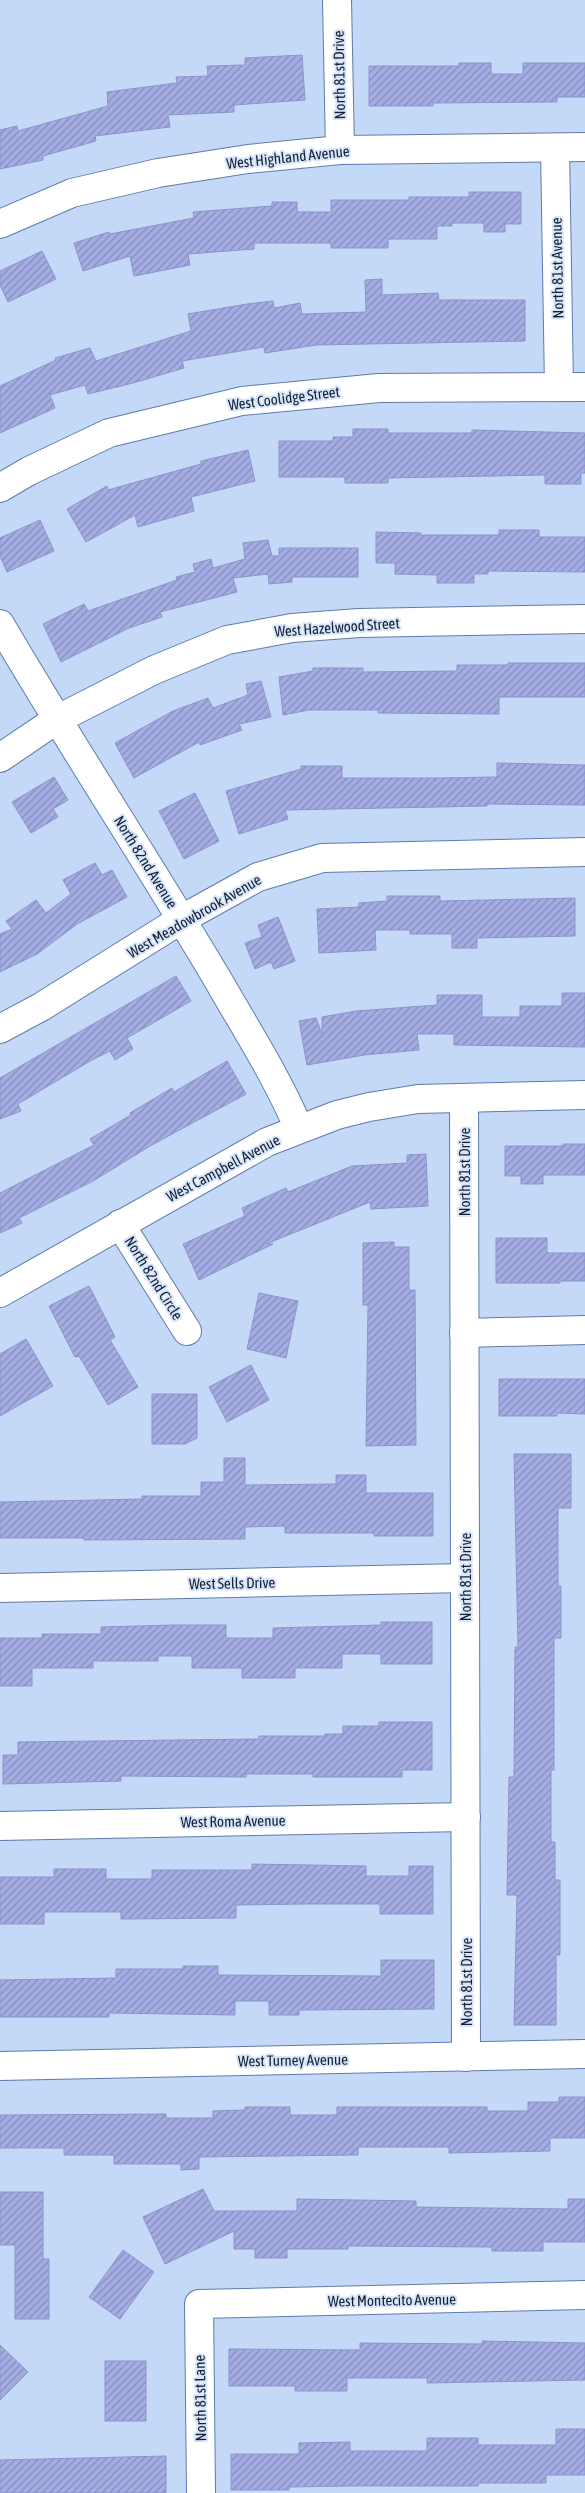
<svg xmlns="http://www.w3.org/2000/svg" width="585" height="2493" viewBox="0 0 585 2493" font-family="'Asap Condensed',sans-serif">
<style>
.building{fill:url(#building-hatch);stroke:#8c93ca}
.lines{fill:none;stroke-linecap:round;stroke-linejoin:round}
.minor-casing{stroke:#5d7cab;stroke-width:30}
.minor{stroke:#fff;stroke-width:28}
.labels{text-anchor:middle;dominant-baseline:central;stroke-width:4;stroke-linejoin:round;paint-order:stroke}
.street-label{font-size:15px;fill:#142033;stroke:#d7e5fa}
</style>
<defs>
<pattern id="building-hatch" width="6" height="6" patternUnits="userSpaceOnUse" patternTransform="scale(1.25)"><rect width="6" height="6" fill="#a5ade5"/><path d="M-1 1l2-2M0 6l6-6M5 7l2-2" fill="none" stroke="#858cba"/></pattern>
</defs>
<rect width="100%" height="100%" fill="#c4d9f8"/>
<!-- building -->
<g class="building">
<polygon points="302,55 305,100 234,105 234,112 168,115 170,127 95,136 96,141 43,156 43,160 0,169 0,130 17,126 18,131 108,106 107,92 177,83 176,77 208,76 207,66 245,65 245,58"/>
<polygon points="459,63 491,63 491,74 523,74 523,63 585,63 585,97 557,97 557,102 433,103 433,106 369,106 369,66 459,66"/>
<polygon points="469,192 521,192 521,224 505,224 505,232 484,232 484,223 452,223 452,226 437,226 437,239 388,239 388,248 331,248 331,243 254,243 254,249 188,254 190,265 134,276 130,256 83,271 74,243 109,232 110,234 194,218 193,212 272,206 272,202 297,202 297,212 331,212 331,200 409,200 409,197 469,197"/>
<polygon points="42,251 56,279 8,302 0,285 0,271"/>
<polygon points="382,279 382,295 438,293 439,300 525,300 525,341 316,345 265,353 264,347 182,361 184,368 133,383 88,394 85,385 50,395 55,408 0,433 0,386 56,360 55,358 90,348 96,361 191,331 188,314 247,304 273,301 274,308 300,303 302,314 366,312 365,280"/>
<polygon points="353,429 388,429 388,433 472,433 472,430 585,433 585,473 581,473 581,484 545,484 545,475 388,478 388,483 345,483 345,477 279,477 279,441 333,441 333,437 353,437"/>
<polygon points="248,450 255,481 191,497 194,511 138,527 135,515 86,542 67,509 107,486 108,490 201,464 201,461"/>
<polygon points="40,520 54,551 7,572 0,556 0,538"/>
<polygon points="499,530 539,530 539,537 585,537 585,572 488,571 488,574 474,574 474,583 437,583 437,575 395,574 395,563 376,563 376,532 421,533 420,535 499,535"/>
<polygon points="268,540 272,556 279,556 279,548 358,548 358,577 292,577 292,582 269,584 268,574 233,578 237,592 160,612 162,617 129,628 61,662 43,624 84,604 88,611 177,580 176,577 195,572 193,564 211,559 213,568 245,559 243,543"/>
<polygon points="508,663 585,663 585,697 499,697 499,714 378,713 378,710 309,710 283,715 279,677 313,671 313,668 363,668 363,672 457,671 457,665 508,665"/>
<polygon points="261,681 271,717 239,724 242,730 200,745 199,742 134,778 115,743 173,711 208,698 213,708 248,695 246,684"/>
<polygon points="497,763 585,765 585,805 487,804 487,806 285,810 288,819 239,834 226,791 301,769 301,766 342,766 342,778 435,778 497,777"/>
<polygon points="54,777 68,800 53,809 58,817 31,833 12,802"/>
<polygon points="195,793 219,841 184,859 159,811"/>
<polygon points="95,863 102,875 112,870 127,897 77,924 37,954 0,972 0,934 12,929 6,921 36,900 46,913 71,894 63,880"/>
<polygon points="387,896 440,896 440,901 575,898 575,936 477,938 477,948 452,948 452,934 410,934 410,930 375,930 376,950 319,953 317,909 359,907 359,903 387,901"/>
<polygon points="278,917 295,961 274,969 271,962 255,969 245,943 262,937 258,925"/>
<polygon points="176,976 191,1001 127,1038 133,1049 115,1060 110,1051 90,1061 18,1104 21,1111 0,1119 0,1078"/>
<polygon points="562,993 585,993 585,1047 454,1045 454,1034 417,1034 419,1050 364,1055 307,1065 299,1021 316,1018 322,1034 322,1017 356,1011 437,1005 437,995 482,995 482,1017 520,1017 520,1006 562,1006"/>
<polygon points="227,1061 246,1094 150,1146 93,1181 19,1218 22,1223 0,1233 0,1193 94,1145 90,1139 131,1115 130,1113 172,1088 174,1092"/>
<polygon points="563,1144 585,1144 585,1175 543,1175 543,1184 521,1184 521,1176 505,1176 505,1146 563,1146"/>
<polygon points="426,1154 428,1206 371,1209 370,1202 266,1244 273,1244 199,1280 183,1244 245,1216 242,1208 286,1188 288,1192 352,1166 407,1163 407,1155"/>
<polygon points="496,1238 547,1238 547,1253 585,1253 585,1281 560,1281 560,1283 496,1283"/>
<polygon points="394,1242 394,1247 409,1247 409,1290 415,1290 416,1445 366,1446 368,1305 363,1305 363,1243"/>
<polygon points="89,1286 115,1337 110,1340 138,1387 108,1405 79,1356 75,1357 49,1306"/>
<polygon points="259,1293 298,1301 286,1358 247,1349"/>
<polygon points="26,1339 53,1386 0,1416 0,1354"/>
<polygon points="251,1365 269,1400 227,1422 209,1387"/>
<polygon points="499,1379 585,1379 585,1414 557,1413 557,1416 499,1416"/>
<polygon points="152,1394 197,1394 197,1438 185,1444 152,1444"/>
<polygon points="514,1454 571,1454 571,1508 558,1508 558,1586 561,1586 561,1638 554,1638 554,1770 551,1770 551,1842 555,1842 555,1880 560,1880 560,1955 556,1955 556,2025 514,2025 517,1895 507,1895 509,1777 514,1777 515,1647 518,1647"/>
<polygon points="224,1458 245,1458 245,1485 336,1484 336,1475 366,1475 366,1493 433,1493 433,1536 374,1536 374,1533 285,1533 285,1526 245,1527 245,1539 84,1540 84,1538 0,1538 0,1502 142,1499 142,1496 201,1496 201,1482 224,1482"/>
<polygon points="381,1622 432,1622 432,1664 381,1664 381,1654 342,1654 342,1668 295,1668 295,1678 242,1678 242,1668 192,1668 192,1656 158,1656 158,1661 93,1661 93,1668 32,1668 32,1686 0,1686 0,1638 42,1638 42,1634 101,1634 101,1627 173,1625 226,1625 226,1638 273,1638 273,1628 381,1625"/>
<polygon points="379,1722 432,1722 432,1770 402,1770 402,1777 313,1777 313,1774 246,1774 246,1777 121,1776 121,1781 3,1784 3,1755 18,1755 18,1742 259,1739 259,1736 325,1736 325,1734 343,1734 343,1726 379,1726"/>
<polygon points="252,1864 366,1866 366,1876 409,1876 409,1866 433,1866 433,1914 380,1914 380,1904 303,1904 236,1905 236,1918 121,1919 121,1912 44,1912 44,1924 0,1924 0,1877 54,1877 54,1869 106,1869 106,1879 152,1879 152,1870 252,1870"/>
<polygon points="381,1960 434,1960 434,2009 299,2010 299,2015 269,2015 269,2001 235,2001 235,2015 109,2013 109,2017 0,2017 0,1980 116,1978 116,1969 183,1969 183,1966 218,1966 218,1975 381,1976"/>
<polygon points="559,2097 585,2097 585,2138 550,2138 550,2151 449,2153 449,2147 358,2147 358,2155 199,2157 199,2169 181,2170 181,2164 114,2164 114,2155 64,2155 64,2148 0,2148 0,2115 166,2114 166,2118 213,2118 213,2111 245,2110 245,2107 290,2107 290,2115 337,2115 337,2107 487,2107 487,2111 528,2111 528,2102 559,2102"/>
<polygon points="203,2189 214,2211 297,2211 297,2199 416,2201 416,2207 568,2209 568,2199 585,2199 585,2242 543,2242 543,2251 492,2251 492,2247 348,2246 348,2249 287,2249 287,2258 255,2258 255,2249 234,2249 234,2231 165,2264 143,2217"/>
<polygon points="0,2192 43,2192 43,2259 49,2259 49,2319 15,2319 15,2245 0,2245"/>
<polygon points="123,2250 154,2272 120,2319 89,2297"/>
<polygon points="482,2341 585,2343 585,2380 427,2383 427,2378 347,2378 347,2391 295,2391 295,2386 229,2386 229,2349 360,2350 360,2343 482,2344"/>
<polygon points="0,2345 28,2372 0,2400"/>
<rect x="105" y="2361" width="41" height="60"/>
<polygon points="556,2429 585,2429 585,2475 546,2475 546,2483 478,2483 478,2486 350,2486 289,2487 289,2490 231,2490 231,2454 299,2454 299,2443 350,2442 350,2451 427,2451 427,2438 478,2438 478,2445 556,2445"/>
<polygon points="166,2456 166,2493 0,2493 0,2460"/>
</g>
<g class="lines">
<!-- minor casing -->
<g class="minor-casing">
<g id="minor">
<polyline points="337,0 340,150"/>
<polyline points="555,148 559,387"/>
<polyline points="0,224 72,193 158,173 248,159 340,150 585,147"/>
<polyline points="0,488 29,471 109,433 242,401 379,388 585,387"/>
<path d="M0,624C70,744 147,860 218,980C246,1029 277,1077 299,1129"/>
<polyline points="0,758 56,720 154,670 227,640 292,628 359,623 585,619"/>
<polyline points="0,1029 41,1007 182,919 258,877 322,858 585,852"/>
<polyline points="464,1098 466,2057"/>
<polyline points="120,1224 187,1331"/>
<polyline points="0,1293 267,1142 337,1115 369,1107 418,1099 585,1095"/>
<polyline points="464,1333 585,1330"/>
<polyline points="0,1588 465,1578"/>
<polyline points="0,1826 466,1817"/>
<polyline points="0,2066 585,2054"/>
<polyline points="201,2493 199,2304 585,2295"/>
</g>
</g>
<!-- minor -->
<use href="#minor" class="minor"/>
</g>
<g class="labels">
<!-- street labels -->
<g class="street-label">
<text transform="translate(339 75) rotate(-91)">North 81st Drive</text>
<text transform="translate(288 157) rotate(-6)">West Highland Avenue</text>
<text transform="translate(557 268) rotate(-91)">North 81st Avenue</text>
<text transform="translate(284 398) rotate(-7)">West Coolidge Street</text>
<text transform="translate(337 627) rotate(-4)">West Hazelwood Street</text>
<text transform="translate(146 862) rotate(58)">North 82nd Avenue</text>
<text transform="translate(194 916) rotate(-30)">West Meadowbrook Avenue</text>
<text transform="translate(223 1168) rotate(-28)">West Campbell Avenue</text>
<text transform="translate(464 1172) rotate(-90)">North 81st Drive</text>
<text transform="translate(154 1278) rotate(58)">North 82nd Circle</text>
<text transform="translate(465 1577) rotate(-90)">North 81st Drive</text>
<text transform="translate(232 1583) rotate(-1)">West Sells Drive</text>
<text transform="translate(233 1821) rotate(-1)">West Roma Avenue</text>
<text transform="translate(466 1982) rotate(-90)">North 81st Drive</text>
<text transform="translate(293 2060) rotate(-1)">West Turney Avenue</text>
<text transform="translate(392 2300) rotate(-1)">West Montecito Avenue</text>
<text transform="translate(200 2398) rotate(-91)">North 81st Lane</text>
</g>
</g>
</svg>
